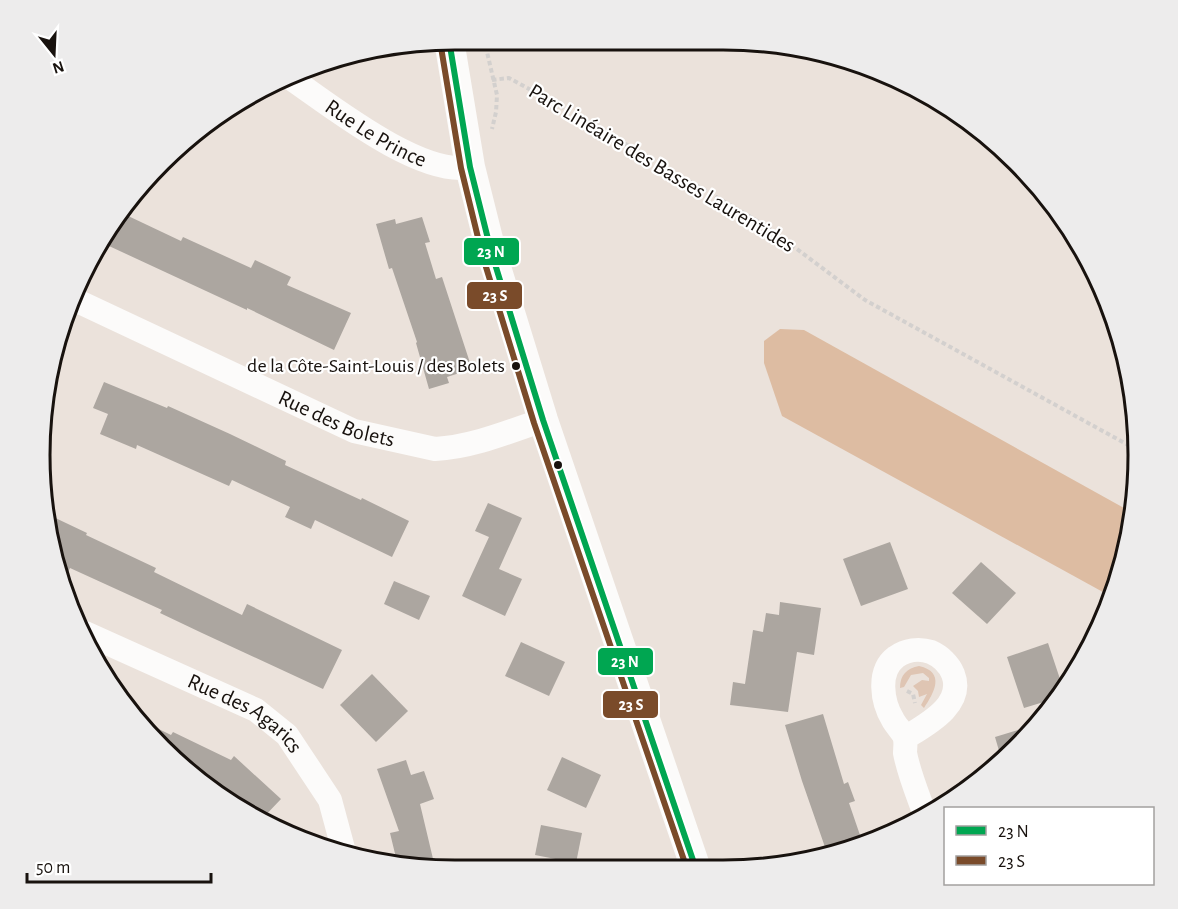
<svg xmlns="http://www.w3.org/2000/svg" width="1178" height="909" viewBox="0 0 1178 909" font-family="'Alegreya Sans',sans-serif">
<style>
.green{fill:#dfc5b3}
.forest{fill:#ddbca2}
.building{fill:#aca6a0}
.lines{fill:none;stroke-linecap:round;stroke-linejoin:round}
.path{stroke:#d3d0ce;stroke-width:4;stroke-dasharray:4.5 3;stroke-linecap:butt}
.minor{stroke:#fcfbfa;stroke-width:24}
.tertiary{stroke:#fcfbfa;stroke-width:30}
.bus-1-casing{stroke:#fff;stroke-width:10}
.bus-2-casing{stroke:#fff;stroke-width:10}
.bus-1{stroke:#00a651;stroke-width:6}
.bus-2{stroke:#7a4b2a;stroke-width:6}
.bus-dot{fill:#18120e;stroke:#fff;stroke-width:2}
.labels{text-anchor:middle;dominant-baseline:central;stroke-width:4.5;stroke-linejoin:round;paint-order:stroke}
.bus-label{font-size:20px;fill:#18120e;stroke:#fff;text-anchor:end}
.street-label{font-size:22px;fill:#18120e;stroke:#fff}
.rim{fill:none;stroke:#18120e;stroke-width:3}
.line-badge{stroke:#fff;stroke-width:2}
.badge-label{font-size:16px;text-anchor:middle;font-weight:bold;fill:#fff}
</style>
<rect width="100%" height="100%" fill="#ebe2db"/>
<!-- green -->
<path class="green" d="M919,666C946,672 934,693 924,708L921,705L927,694L919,697L918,691L913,686L922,680L929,681V678L923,673L911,675L904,687L900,688C900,675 907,668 919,666Z"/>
<!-- forest -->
<polygon class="forest" points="780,329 804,330 1133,513 1131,536 1112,597 782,416 764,363 764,341"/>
<!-- building -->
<g class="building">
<polygon points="124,214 181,241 183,237 251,268 255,260 291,277 287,285 351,313 334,350 247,308 247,310 109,246"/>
<polygon points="422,217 430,242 425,243 436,279 442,277 472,369 447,377 449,383 429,389 416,343 417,342 392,268 389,269 376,224 395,219 396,224"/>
<polygon points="104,382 167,408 168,406 230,434 286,461 285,465 361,500 362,498 409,521 392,557 315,520 311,529 285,517 290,507 232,480 229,486 137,445 136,449 100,434 108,414 93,408"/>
<polygon points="488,503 522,518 499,569 522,579 505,616 462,596 489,537 475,531"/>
<polygon points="47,514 87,533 86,535 156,568 154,572 242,615 247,604 342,650 323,689 202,633 160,613 162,610 70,568 68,572 55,566"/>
<polygon points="890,542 908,589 861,606 843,559"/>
<polygon points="981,562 1016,593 987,624 952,593"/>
<polygon points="394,581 430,596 419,620 384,604"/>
<polygon points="780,602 821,608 814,655 797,652 788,712 730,705 733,682 745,684 753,630 763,632 766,613 779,615"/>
<polygon points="521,642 565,662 549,696 505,676"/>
<polygon points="1048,643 1064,691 1060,697 1024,708 1007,657"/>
<polygon points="372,674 408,711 376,742 340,705"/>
<polygon points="823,714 844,784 848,782 855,801 849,803 861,838 826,850 802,781 785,725"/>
<polygon points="136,718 171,735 173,732 231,760 234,756 281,799 261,820 224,800 160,748"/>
<polygon points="1037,724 1017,749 1002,761 995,737"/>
<polygon points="562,757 601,775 586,808 547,790"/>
<polygon points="406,760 411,775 424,771 434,799 420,804 434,863 419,866 398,866 390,833 399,831 377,769"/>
<polygon points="541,825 582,833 576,863 535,855"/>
</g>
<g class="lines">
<!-- path -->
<g class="path">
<polyline points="484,39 497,95 496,112 492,129"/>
<polyline points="492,80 509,78 564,108 766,226 865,300 1139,451"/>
<polyline points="907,691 913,694 915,703"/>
</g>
<!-- minor -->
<g class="minor">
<path id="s1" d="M289,77C330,105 420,177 470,167"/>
<path id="s2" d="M73,299L354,431L435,449C472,447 508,432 543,420"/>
<path id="s3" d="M85,633L256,710L287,735L330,800L344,852"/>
<path d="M905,738C926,725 965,705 953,674C949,664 940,656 931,652C919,648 906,650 896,657C877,671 882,702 893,720C896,726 904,733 905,739C906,744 905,749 905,753C909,774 918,795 925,815"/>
</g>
<!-- tertiary -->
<polyline class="tertiary" points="449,40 470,167 491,251 543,420 695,866"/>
<!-- bus-1 casing -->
<g class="bus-1-casing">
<polyline id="bus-1" points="449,40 470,167 491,251 543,420 695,866"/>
</g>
<!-- bus-2 casing -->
<g class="bus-2-casing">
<polyline id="bus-2" points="440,41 461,168 482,254 534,423 686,866"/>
</g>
<!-- bus-1 -->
<use href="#bus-1" class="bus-1"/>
<!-- bus-2 -->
<use href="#bus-2" class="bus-2"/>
</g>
<!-- markers -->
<g class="bus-dot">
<circle cx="516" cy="366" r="5"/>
<circle cx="558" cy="465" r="5"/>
</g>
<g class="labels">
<!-- bus labels -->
<g class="bus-label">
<text x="505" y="366">de la Côte-Saint-Louis / des Bolets</text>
</g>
<!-- street labels -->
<g class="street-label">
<text stroke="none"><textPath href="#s1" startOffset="104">Rue Le Prince</textPath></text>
<text transform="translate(662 168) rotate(31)">Parc Linéaire des Basses Laurentides</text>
<text stroke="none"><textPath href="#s2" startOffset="290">Rue des Bolets</textPath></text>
<text stroke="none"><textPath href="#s3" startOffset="180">Rue des Agarics</textPath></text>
</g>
</g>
<!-- crop -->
<path d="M0 0H1178V909H0ZM455 50H723A405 405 0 0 1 1128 455V455A405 405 0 0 1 723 860H455A405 405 0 0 1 50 455V455A405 405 0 0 1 455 50Z" fill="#edecec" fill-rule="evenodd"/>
<path class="rim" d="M455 50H723A405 405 0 0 1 1128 455V455A405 405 0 0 1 723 860H455A405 405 0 0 1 50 455V455A405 405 0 0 1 455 50Z"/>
<g class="line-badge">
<rect x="463" y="237" width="57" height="29" rx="6" fill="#00a651"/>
<rect x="466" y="281" width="57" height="29" rx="6" fill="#7a4b2a"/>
<rect x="597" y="647" width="57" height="29" rx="6" fill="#00a651"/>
<rect x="602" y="690" width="57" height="29" rx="6" fill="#7a4b2a"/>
</g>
<g class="badge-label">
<text x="491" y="257">23 N</text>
<text x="495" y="301">23 S</text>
<text x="625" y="667">23 N</text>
<text x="631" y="710">23 S</text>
</g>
<!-- legend -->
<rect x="944" y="807" width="210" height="78" fill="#ffffff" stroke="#a3a09f" stroke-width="1.5"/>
<rect x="956" y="826" width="30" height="9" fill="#00a651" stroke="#a3a09f" stroke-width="1.5"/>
<text x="998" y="837" font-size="18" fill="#18120e">23 N</text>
<rect x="956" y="856" width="30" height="9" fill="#7a4b2a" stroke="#a3a09f" stroke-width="1.5"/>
<text x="998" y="867" font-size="18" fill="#18120e">23 S</text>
<!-- north arrow -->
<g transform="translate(54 54) rotate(162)" stroke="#ffffff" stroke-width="4.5" paint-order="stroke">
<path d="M0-4.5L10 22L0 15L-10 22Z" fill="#18120e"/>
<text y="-9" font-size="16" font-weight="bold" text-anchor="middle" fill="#18120e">N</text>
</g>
<!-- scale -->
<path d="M27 873v9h184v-9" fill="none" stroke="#18120e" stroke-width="3"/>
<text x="36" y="873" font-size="18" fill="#18120e" stroke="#ffffff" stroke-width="4.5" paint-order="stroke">50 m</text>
</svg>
